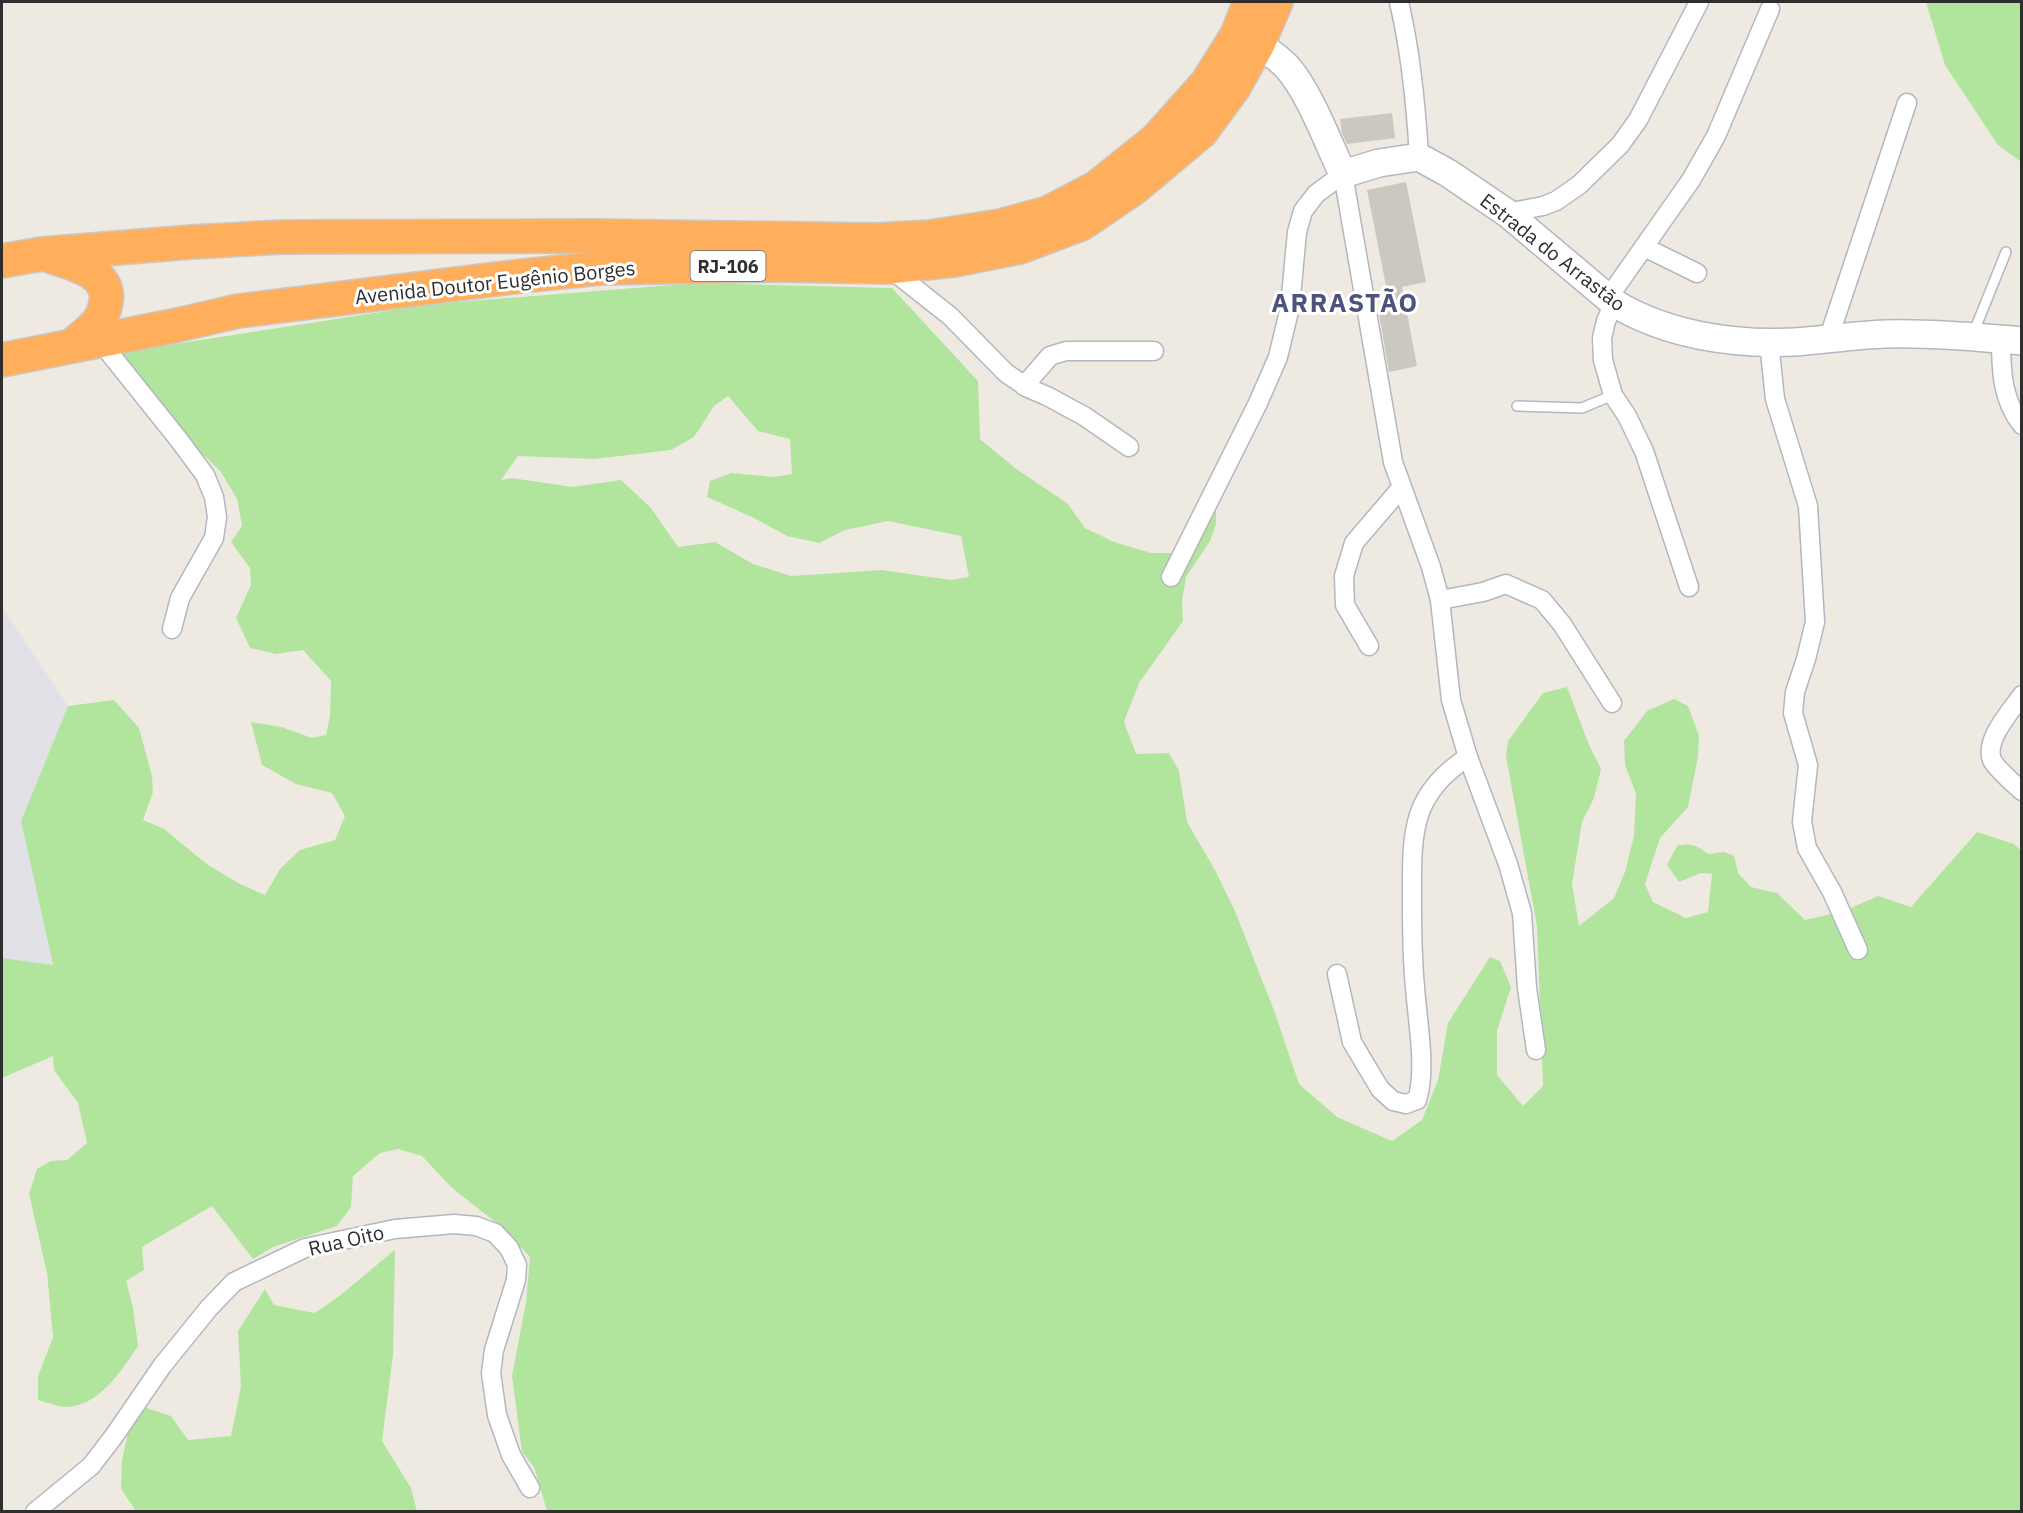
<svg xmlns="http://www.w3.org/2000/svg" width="2023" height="1513" viewBox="0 0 2023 1513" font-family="'IBM Plex Sans',sans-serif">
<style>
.industrial{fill:#e3e1e8}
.green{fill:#b1e59e;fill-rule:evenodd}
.building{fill:#cbc8bf}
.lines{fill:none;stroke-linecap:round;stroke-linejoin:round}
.lane-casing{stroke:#b4b6c1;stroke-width:12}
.street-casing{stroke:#b4b6c1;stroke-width:21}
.secondary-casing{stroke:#b4b6c1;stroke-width:30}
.highway-casing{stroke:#c9c9c9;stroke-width:36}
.lane{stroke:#fff;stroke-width:9}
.street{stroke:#fff;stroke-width:18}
.secondary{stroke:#fff;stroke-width:27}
.highway{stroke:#ffae5c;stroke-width:33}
.labels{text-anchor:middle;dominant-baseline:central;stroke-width:6;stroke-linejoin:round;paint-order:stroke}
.shield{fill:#fff;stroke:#6d6d6d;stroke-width:1.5}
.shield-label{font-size:18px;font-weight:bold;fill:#2e2e2e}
.street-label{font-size:20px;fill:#2e2e2e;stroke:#fff}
.district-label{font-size:26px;font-weight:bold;letter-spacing:1.5px;fill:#4d527f;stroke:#fff}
</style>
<rect width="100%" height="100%" fill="#efeae1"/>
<!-- industrial -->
<polygon class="industrial" points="2,607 68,706 21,821 53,966 2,958"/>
<!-- green -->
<g class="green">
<polygon points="1926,2 2021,2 2021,162 1998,145 1945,65"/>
<path d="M698,283L892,288L978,381L980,439L1015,468L1067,503L1085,528L1114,542L1151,553H1183L1202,522L1216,510V524L1210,541L1186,577L1182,601L1183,621L1139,683L1124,722L1136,754L1169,753L1179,771L1187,822L1215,870L1235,911L1275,1013L1299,1084L1337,1117L1392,1141L1422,1120L1438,1080L1448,1023L1490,957L1500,961L1511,987L1497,1031V1075L1523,1106L1543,1086L1537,926L1506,756L1508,741L1543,693L1567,687L1589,745L1601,769L1594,798L1582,822L1572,884L1579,926L1614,898L1625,872L1634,836L1636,794L1625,765L1624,741L1647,711L1674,699L1688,706L1699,736L1698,757L1688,807L1660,838L1645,884L1653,902L1686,918L1708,912L1712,874L1701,873L1679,882L1667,865L1677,846C1690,842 1698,846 1708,854L1724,852L1734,856L1738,873L1751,887L1777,893L1805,920L1844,911L1878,896L1911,907L1977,832L2014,844L2021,851V1511H547L534,1467L522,1452L512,1376L526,1302L530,1257L504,1229L451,1187L422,1156L398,1149L380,1153L353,1176L351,1207L337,1226L273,1247L253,1259L212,1206L142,1247L144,1270L126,1281L133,1307L138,1346C121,1371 100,1406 66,1407C57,1407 47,1402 38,1400V1376L53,1337L47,1273L29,1194L37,1169L51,1161L67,1160L87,1143L78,1103L54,1070L53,1056L2,1078V958L53,965L21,821L68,706L114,700L139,728L152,776L153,792L143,820L164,829L208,865L240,884L265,895L280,869L300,850L335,840L345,816L332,793L296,784L262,765L251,722L282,727L312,738L326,735L330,716L331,681L303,650L276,654L250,648L236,618L251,585L250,568L231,542L242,526L237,499L221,472L193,445L117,353L432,304ZM728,396L758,431L790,439L792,474L774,477L731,473L710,481L707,497L752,517L787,536L819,543L845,530L888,521L961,536L969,577L951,580L882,570L791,576L753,564L715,542L678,547L651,508L621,480L573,487L511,478L501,480L518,456L594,459L671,450L694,437L714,406Z"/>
<path d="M395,1250L393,1355L382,1441L411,1488L417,1511H136L121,1489L122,1460L130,1424L144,1407L171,1416L188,1440L231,1436L241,1387L238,1331L265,1289L274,1305L314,1313C343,1296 368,1271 395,1250Z"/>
</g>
<!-- building -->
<g class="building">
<polygon points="1392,113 1395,138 1347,144 1342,133 1340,119"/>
<polygon points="1406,182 1426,282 1402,287 1417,366 1389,372 1379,313 1391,311 1367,190"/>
</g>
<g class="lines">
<!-- lane casing -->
<g class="lane-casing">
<g id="lane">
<polyline points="1973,334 2006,252"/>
<polyline points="1517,406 1582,408 1613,395"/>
</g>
</g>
<!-- street casing -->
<g class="street-casing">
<g id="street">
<path d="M1399,2C1411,53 1416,104 1419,157"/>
<polyline points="1507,213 1543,206 1556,201 1579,185 1620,145 1638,120 1699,2"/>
<polyline points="1644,247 1697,273"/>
<polyline points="888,267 950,316 1006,373 1028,388 1047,396 1084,416 1129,447"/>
<polyline points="1608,298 1691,180 1716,136 1770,9"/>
<polyline points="1614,303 1606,321 1602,338 1603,360 1613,395 1627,416 1644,451 1689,587"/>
<path d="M2001,339C2001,370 2002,400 2022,425"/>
<polyline points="99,340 179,440 205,475 214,497 217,517 214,538 180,598 172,629"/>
<polyline points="1828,340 1907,103"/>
<polyline points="1769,342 1775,399 1808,506 1815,622 1806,659 1795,692 1793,713 1808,765 1802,822 1807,848 1832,892 1858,950"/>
<polyline points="1024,386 1050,356 1066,351 1154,351"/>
<polyline points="1171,577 1258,403 1278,357 1290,307 1297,232 1303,211 1316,194 1343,174 1393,462 1431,567 1440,600 1451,700 1468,757 1508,864 1522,913 1527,988 1536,1050"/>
<polyline points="1440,600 1483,592 1506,584 1542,600 1562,624 1612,703"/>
<polyline points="1369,646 1345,605 1344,576 1354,543 1401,488"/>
<path d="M2022,695C2011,711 1984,740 1992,760C1996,768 2014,784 2022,791"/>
<path d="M1337,974L1352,1042L1380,1089L1393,1101L1406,1104L1417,1100C1427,1069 1417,1019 1415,987C1412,958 1412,929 1412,900C1412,836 1409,795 1468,757"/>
<polyline points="35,1512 91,1466 114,1436 162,1366 209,1308 234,1282 305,1248 395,1229 454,1224 476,1226 495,1233 509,1248 517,1265 516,1280 494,1350 491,1373 497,1415 511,1455 530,1488"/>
</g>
</g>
<!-- secondary casing -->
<g class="secondary-casing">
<path id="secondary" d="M1258,44C1268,51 1279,58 1287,67C1309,91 1328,143 1343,174L1379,163L1419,157L1448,173L1507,213L1614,303C1667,335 1733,345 1794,342C1824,340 1855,335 1885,334C1931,333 1976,337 2022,341"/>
</g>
<!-- highway casing -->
<g class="highway-casing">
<g id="highway">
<path d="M50,256C71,263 111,272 106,302C105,309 102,317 97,323C90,331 81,338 73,345"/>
<polyline points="2,261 42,254 191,242 283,237 598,236 877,240 930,237 1000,226 1048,213 1096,188 1156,140 1207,83 1237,35 1250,2"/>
<polyline points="2,360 178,325 238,311 513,277 601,268 778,265 888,267 954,260 1020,247 1081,224 1134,188 1201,132 1234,87 1258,44 1276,2"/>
</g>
</g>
<!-- lane -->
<use href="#lane" class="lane"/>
<!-- street -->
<use href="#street" class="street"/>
<!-- secondary -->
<use href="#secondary" class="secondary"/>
<!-- highway -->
<use href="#highway" class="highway"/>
</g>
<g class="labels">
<!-- shield labels -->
<rect class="shield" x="690.5" y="251" width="75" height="30" rx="4.5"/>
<g class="shield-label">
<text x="728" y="266">RJ-106</text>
</g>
<!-- street labels -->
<g class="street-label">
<text transform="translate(1553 252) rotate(38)">Estrada do Arrastão</text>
<text transform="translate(495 282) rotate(-6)">Avenida Doutor Eugênio Borges</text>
<text transform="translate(346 1240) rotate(-13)">Rua Oito</text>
</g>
<!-- district labels -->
<g class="district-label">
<text x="1345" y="302">ARRASTÃO</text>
</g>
</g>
<!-- border -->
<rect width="2023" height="1513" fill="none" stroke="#2e2e2e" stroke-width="6"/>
</svg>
